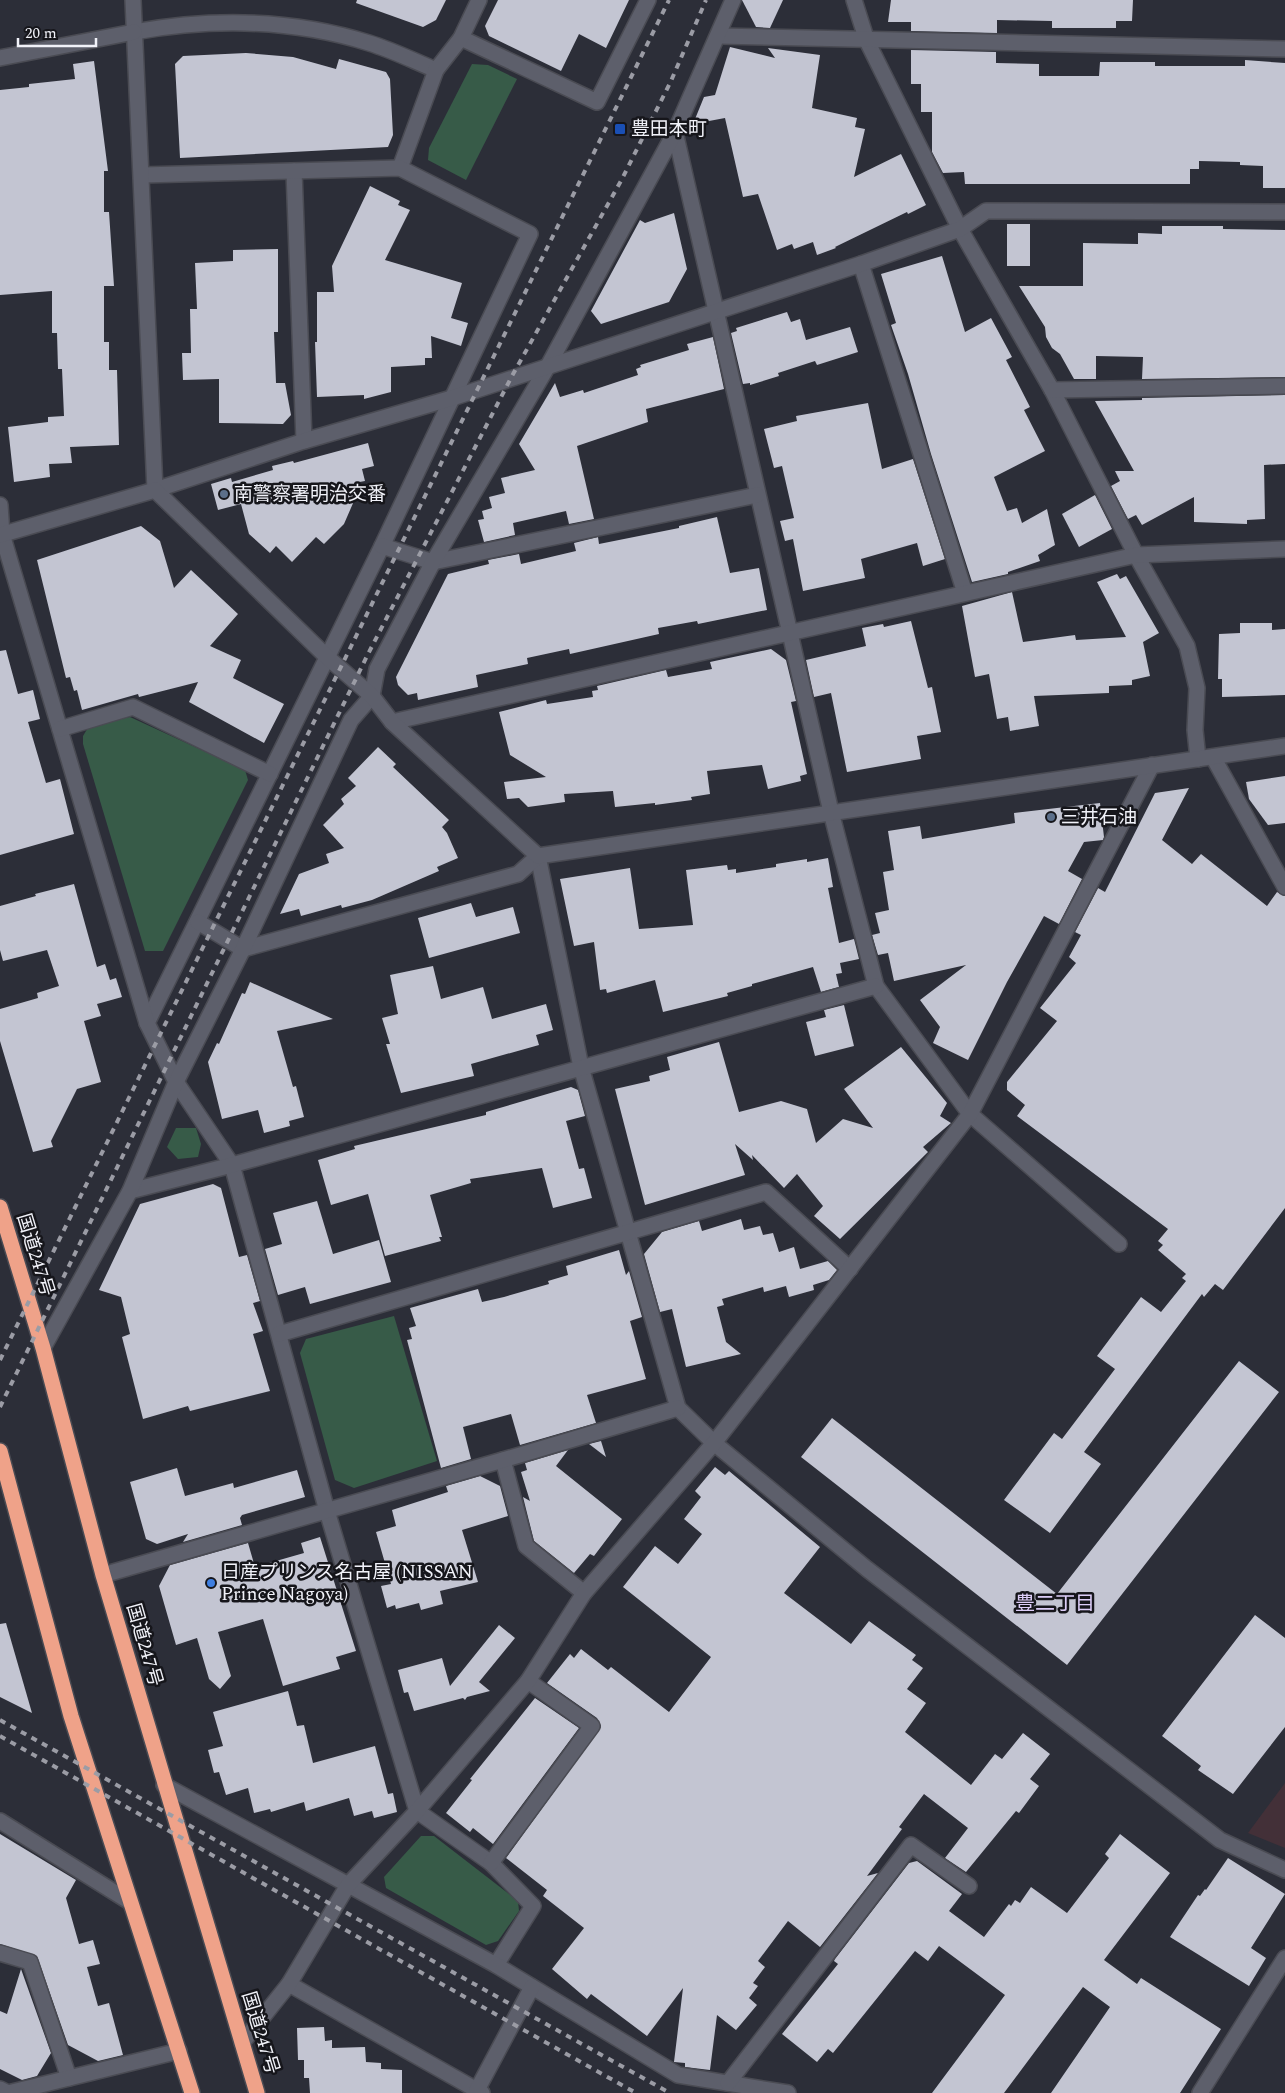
<svg xmlns="http://www.w3.org/2000/svg" width="1285" height="2093" viewBox="0 0 1285 2093" font-family="Spectral,'Noto Sans JP',serif">
<style>
.industrial{fill:#433038}
.green{fill:#375b48}
.building{fill:#c3c5d2}
.lines{fill:none;stroke-linecap:round;stroke-linejoin:round}
.street-casing{stroke:#4a4b53;stroke-width:18}
.secondary-casing{stroke:#4a4b53;stroke-width:18}
.highway-casing{stroke:#4a4b53;stroke-width:18}
.street{stroke:#5d5f6b;stroke-width:15}
.secondary{stroke:#5d5f6b;stroke-width:15}
.highway{stroke:#efa289;stroke-width:15}
.rail{stroke:#9b9ca5;stroke-width:4;stroke-dasharray:6 6;stroke-linecap:butt}
.transit-dot{fill:#1a4fb4;stroke:#16161b;stroke-width:2}
.service-dot{fill:#5c6f8a;stroke:#16161b;stroke-width:2}
.shop-dot{fill:#3f7fe0;stroke:#16161b;stroke-width:2}
.labels{text-anchor:middle;dominant-baseline:central;stroke-width:5;stroke-linejoin:round;paint-order:stroke}
.poi-label{font-size:19px;fill:#f1f2f9;stroke:#16161b;text-anchor:start}
.street-label{font-size:19px;fill:#f1f2f9;stroke:#16161b}
.neighbourhood-label{font-size:20px;fill:#dccdf7;stroke:#16161b}
</style>
<rect width="100%" height="100%" fill="#2c2e38"/>
<!-- industrial -->
<polygon class="industrial" points="1285,1783 1285,1848 1248,1833"/>
<!-- green -->
<g class="green">
<polygon points="472,64 488,65 517,79 466,180 428,160 429,148"/>
<polygon points="130,717 245,770 248,780 163,951 145,951 83,744 83,736 89,726"/>
<polygon points="176,1128 196,1128 201,1144 198,1157 178,1159 167,1147"/>
<polygon points="394,1316 437,1461 354,1488 335,1480 300,1353 306,1339"/>
<polygon points="421,1836 434,1836 518,1901 519,1911 498,1941 486,1945 386,1888 384,1877"/>
</g>
<!-- building -->
<g class="building">
<polygon points="357,0 446,0 436,20 423,27 356,3"/>
<polygon points="498,0 629,0 606,48 579,34 561,71 489,36 485,26"/>
<polygon points="742,0 783,0 770,28 756,27"/>
<polygon points="891,0 1133,0 1132,21 1116,21 1116,28 1052,28 1052,21 997,20 997,33 911,31 911,22 888,22"/>
<polygon points="730,47 775,58 768,48 820,55 812,108 857,118 855,127 865,129 854,177 901,154 926,205 908,214 907,212 835,247 836,248 817,255 813,242 794,249 792,244 777,250 758,194 743,197 725,118 693,124 704,97 715,95"/>
<polygon points="911,50 996,52 996,63 1039,64 1039,76 1099,76 1100,62 1155,62 1155,66 1245,66 1245,60 1285,63 1285,188 1263,188 1263,166 1240,165 1240,162 1199,161 1199,169 1190,169 1190,184 965,184 964,172 943,173 932,152 932,112 921,112 921,84 911,84"/>
<polygon points="246,53 293,57 336,69 339,59 386,72 390,79 393,135 388,147 180,158 175,64 183,56"/>
<polygon points="94,61 108,171 104,171 104,212 109,212 114,286 104,286 104,342 109,342 109,370 117,370 119,445 70,447 72,463 49,464 50,477 14,482 8,427 48,422 48,417 64,416 62,369 58,369 57,333 52,333 52,291 0,295 0,90 29,87 29,84 75,79 73,64"/>
<polygon points="370,186 400,201 398,205 410,210 385,260 462,283 451,318 468,323 461,346 431,336 432,358 425,358 425,365 391,367 391,392 364,399 364,395 317,397 315,342 317,342 317,292 334,292 332,266"/>
<polygon points="674,213 687,269 669,302 601,324 591,311 640,220 645,223"/>
<rect x="1007" y="224" width="23" height="42"/>
<polygon points="1162,226 1223,226 1223,229 1285,230 1285,377 1142,379 1143,357 1096,356 1096,379 1074,379 1060,354 1052,348 1046,337 1045,327 1019,286 1083,286 1083,243 1138,244 1138,233 1162,234"/>
<polygon points="278,249 278,332 274,332 276,383 285,383 291,415 283,424 219,423 219,379 183,380 182,353 191,353 190,309 197,309 195,263 233,261 233,250"/>
<polygon points="942,256 965,332 991,318 1012,357 1006,360 1030,407 1024,410 1045,451 994,477 1007,511 1017,508 1022,523 1047,509 1055,545 1038,555 1040,561 1008,572 1008,574 972,582 931,454 908,374 891,325 896,323 881,274"/>
<polygon points="787,312 791,322 800,319 806,340 850,327 858,352 817,365 815,361 778,373 779,376 750,385 750,383 743,384 731,333 737,331 736,328"/>
<polygon points="713,337 724,389 646,409 648,422 577,446 594,519 569,524 566,511 513,523 515,535 484,542 478,520 484,519 482,511 492,508 489,497 505,493 501,478 535,470 519,444 555,383 560,397 583,390 584,393 638,375 636,369 641,367 640,365 689,350 687,344"/>
<polygon points="1285,395 1285,464 1264,465 1265,519 1247,520 1247,524 1194,522 1194,497 1142,525 1136,515 1128,519 1111,486 1120,481 1115,471 1134,471 1095,401 1142,400 1142,398"/>
<polygon points="868,403 882,469 913,459 945,559 923,566 917,543 861,559 865,578 803,591 793,539 785,541 780,521 794,518 782,466 774,468 764,429 797,421 796,416"/>
<polygon points="368,443 374,466 362,469 365,481 354,483 357,494 344,524 324,544 316,537 292,562 276,546 270,553 249,534 241,504 218,510 211,484 231,478 232,482 273,470 272,466 293,461 294,463"/>
<polygon points="1095,495 1112,529 1079,547 1062,514"/>
<polygon points="717,517 730,573 759,568 767,610 698,624 697,621 658,628 659,634 570,654 569,649 527,658 528,664 476,675 478,687 418,700 417,693 408,695 398,685 396,677 448,574 489,564 488,560 519,554 521,564 576,551 574,543 598,537 599,544 679,528 679,526"/>
<polygon points="141,526 160,541 174,588 191,570 238,614 210,646 241,660 233,678 284,704 264,743 189,702 198,682 139,697 138,694 82,710 77,690 74,691 70,677 66,678 37,560"/>
<polygon points="1117,574 1120,579 1126,576 1159,633 1143,642 1150,676 1132,680 1132,685 1109,686 1109,693 1034,696 1039,726 1010,731 1008,717 997,719 989,674 975,677 962,606 1012,592 1023,642 1075,635 1076,640 1126,637 1097,582"/>
<polygon points="911,621 928,688 932,687 941,732 917,736 921,759 847,772 831,693 814,697 806,660 866,646 862,628 883,624 884,627"/>
<polygon points="1240,623 1272,623 1272,630 1285,629 1285,695 1222,697 1222,679 1218,679 1219,634 1240,633"/>
<polygon points="771,649 786,660 796,701 791,702 807,774 800,776 801,781 768,789 762,765 707,771 710,794 691,797 692,800 655,805 655,803 615,807 613,791 564,794 565,802 528,807 519,798 507,799 504,782 546,777 510,755 499,712 546,700 547,704 593,697 592,691 598,690 597,686 666,670 668,677 712,669 710,662"/>
<polygon points="6,650 18,694 33,690 40,719 28,722 46,783 60,779 74,834 0,855 0,651"/>
<polygon points="378,747 396,764 393,767 449,820 442,827 447,833 458,858 437,867 439,871 372,900 342,908 341,905 301,916 299,909 280,914 299,874 329,863 326,854 344,848 323,825 344,804 341,799 356,786 348,778"/>
<polygon points="1285,776 1285,823 1268,825 1249,799 1246,782"/>
<polygon points="1189,788 1162,840 1192,864 1201,854 1267,906 1277,892 1285,896 1285,1208 1223,1290 1215,1284 1204,1297 1202,1294 1084,1452 1101,1464 1050,1533 1004,1500 1054,1433 1062,1439 1115,1369 1097,1356 1141,1297 1161,1312 1186,1281 1182,1278 1186,1274 1158,1250 1163,1245 1158,1241 1168,1229 1017,1116 1025,1105 1007,1090 1007,1082 1057,1021 1040,1008 1076,963 1069,957 1081,935 1075,932 1098,888 1105,892 1155,793"/>
<polygon points="1100,803 1104,837 1103,840 1084,842 1068,871 1082,879 1059,924 1044,916 1007,982 968,1060 933,1043 940,1027 920,1000 966,965 894,981 888,953 878,955 872,935 880,933 875,913 889,910 883,872 894,870 888,831 920,826 922,839 1015,823 1014,813"/>
<polygon points="828,858 833,887 828,888 839,943 854,939 859,959 840,963 842,973 836,974 839,987 821,992 813,967 752,984 752,986 727,993 728,996 663,1012 655,980 607,993 606,989 600,990 594,942 574,946 560,879 630,868 639,929 693,925 686,870 727,865 728,870 736,869 736,873 776,867 776,864 807,859 807,862"/>
<polygon points="74,884 97,967 105,964 110,980 116,978 122,997 97,1004 101,1016 84,1021 101,1082 77,1089 51,1141 53,1147 33,1152 0,1041 0,1009 38,998 37,993 59,986 47,950 3,961 0,950 0,906 36,896 35,894"/>
<polygon points="471,903 476,917 513,907 520,933 429,958 418,918"/>
<polygon points="433,966 441,999 483,987 492,1019 546,1004 553,1030 536,1035 539,1045 471,1064 474,1076 401,1093 386,1044 390,1044 382,1018 398,1014 390,975"/>
<polygon points="250,982 333,1019 277,1031 293,1087 296,1086 304,1117 289,1121 290,1126 264,1133 258,1110 222,1119 208,1062 217,1043 219,1044 242,993 245,994"/>
<polygon points="844,1005 854,1046 815,1056 806,1022 826,1017 824,1010"/>
<polygon points="719,1042 739,1112 781,1101 807,1109 816,1143 843,1119 873,1128 844,1089 901,1047 947,1103 940,1116 951,1123 923,1147 928,1152 840,1239 814,1216 823,1206 797,1174 784,1188 752,1155 753,1160 735,1144 745,1175 645,1205 615,1089 650,1081 649,1076 670,1070 667,1057"/>
<polygon points="571,1087 578,1090 585,1116 566,1121 579,1169 584,1168 592,1198 553,1208 542,1168 470,1179 471,1183 430,1195 442,1237 439,1237 441,1241 385,1256 368,1194 331,1205 318,1160 355,1149 354,1146 486,1115 486,1112"/>
<polygon points="213,1184 221,1188 239,1257 247,1255 260,1301 253,1303 263,1331 253,1334 270,1391 190,1411 188,1406 143,1419 122,1337 130,1334 121,1297 99,1290 140,1204"/>
<polygon points="317,1201 333,1254 379,1240 391,1282 310,1304 305,1287 278,1295 265,1249 282,1244 273,1213"/>
<polygon points="741,1219 744,1230 760,1226 763,1235 773,1233 779,1252 794,1247 800,1269 828,1261 837,1270 829,1280 813,1285 814,1290 789,1297 786,1286 764,1292 763,1287 722,1299 724,1305 717,1307 726,1342 741,1354 686,1367 672,1309 660,1312 644,1254 662,1232 699,1221 702,1231"/>
<polygon points="619,1250 626,1275 629,1271 642,1317 630,1321 646,1379 587,1395 596,1423 520,1445 511,1414 463,1427 471,1459 441,1468 407,1340 412,1339 409,1328 416,1326 410,1308 478,1289 482,1302 504,1297 549,1284 548,1281 568,1275 566,1266"/>
<polygon points="1239,1361 1279,1392 1067,1665 801,1457 832,1418 1057,1594"/>
<polygon points="601,1441 606,1457 589,1444"/>
<polygon points="568,1450 556,1466 622,1519 594,1556 590,1554 574,1573 534,1541 523,1497 530,1501 521,1472 527,1470 525,1463"/>
<polygon points="715,1467 725,1475 729,1471 820,1547 784,1593 851,1644 869,1621 916,1655 912,1660 923,1668 907,1689 926,1703 905,1732 971,1785 995,1754 1002,1759 1023,1733 1050,1754 1030,1779 1039,1786 1019,1813 1016,1811 966,1872 945,1858 968,1828 924,1794 899,1827 902,1829 867,1876 878,1873 820,1947 788,1921 758,1961 765,1967 753,1983 758,1986 749,1998 757,2005 736,2030 717,2015 710,2070 685,2067 685,2063 674,2062 683,1988 647,2036 591,1994 587,1999 552,1969 584,1928 543,1896 547,1890 506,1858 601,1727 597,1718 547,1683 570,1654 574,1658 581,1649 608,1670 611,1667 669,1712 711,1657 623,1587 655,1546 678,1564 702,1534 684,1519 701,1497 695,1491"/>
<polygon points="177,1468 185,1496 233,1483 234,1488 297,1470 305,1497 242,1515 240,1518 242,1525 183,1542 188,1534 157,1544 146,1539 130,1482"/>
<polygon points="480,1476 500,1486 508,1516 462,1530 478,1582 440,1591 443,1604 421,1610 419,1603 396,1609 395,1605 387,1608 381,1586 391,1584 376,1532 396,1526 392,1510 448,1492 446,1486"/>
<polygon points="320,1537 356,1651 336,1657 340,1669 283,1686 263,1619 218,1632 231,1676 220,1689 209,1679 197,1638 176,1645 159,1586 170,1565 248,1543 255,1567 304,1553 301,1543"/>
<polygon points="1255,1615 1285,1638 1285,1727 1233,1794 1198,1770 1201,1766 1162,1736"/>
<polygon points="6,1623 32,1713 0,1697 0,1624"/>
<polygon points="499,1625 515,1638 479,1682 490,1691 467,1697 465,1700 463,1698 414,1711 408,1692 404,1693 398,1670 442,1658 450,1686"/>
<polygon points="288,1691 297,1726 304,1725 313,1763 375,1746 388,1794 393,1793 397,1812 374,1818 372,1811 354,1816 349,1798 306,1811 304,1802 271,1812 270,1809 254,1813 248,1788 226,1795 219,1772 214,1773 208,1750 223,1746 213,1712"/>
<polygon points="535,1698 579,1728 493,1844 473,1828 470,1832 446,1813 472,1780 470,1779"/>
<polygon points="0,1834 76,1880 66,1898 79,1944 93,1940 100,1964 87,1967 98,2006 109,2003 123,2055 98,2061 68,2045 37,1956 0,1944"/>
<polygon points="1120,1834 1170,1873 1104,1960 1137,1984 1141,1978 1221,2029 1180,2093 1051,2093 1110,2007 1083,1987 1004,2093 932,2093 1005,1995 939,1946 928,1961 915,1951 833,2053 828,2049 817,2062 782,2034 838,1964 834,1961 835,1959 909,1863 917,1861 962,1894 949,1911 984,1937 1009,1904 1011,1906 1015,1900 1020,1903 1031,1887 1067,1913 1109,1858 1105,1854"/>
<polygon points="1228,1858 1285,1894 1251,1948 1266,1958 1249,1986 1170,1937 1198,1895 1200,1896 1205,1889 1206,1890"/>
<polygon points="21,1969 51,2053 37,2076 22,2080 0,2069 0,2011 7,2014"/>
<polygon points="324,2027 325,2041 332,2040 332,2048 365,2047 366,2062 381,2063 381,2069 402,2070 402,2093 310,2093 309,2078 304,2078 304,2060 298,2060 297,2028"/>
</g>
<g class="lines">
<!-- street casing -->
<g class="street-casing">
<g id="street">
<polyline points="854,0 867,41 960,229 1052,390 1136,555 1187,646 1197,688 1195,730 1198,759"/>
<path d="M134,32C212,18 292,19 369,43C392,50 414,61 436,70"/>
<polyline points="719,36 1285,49"/>
<polyline points="461,38 597,102 648,0"/>
<polyline points="675,132 831,812 876,986 970,1114 1119,1244"/>
<polyline points="400,168 436,70 461,38 479,0"/>
<polyline points="294,171 304,441"/>
<polyline points="142,175 400,168 530,234 382,546 147,1023"/>
<polyline points="861,264 965,593"/>
<polyline points="1052,390 1285,386"/>
<polyline points="0,505 2,534 147,1023 176,1082 232,1165 327,1511 417,1811 491,1863 533,1906 496,1965"/>
<polyline points="382,546 433,562 757,495"/>
<polyline points="392,722 1136,555 1285,549"/>
<polyline points="60,729 133,707 270,774"/>
<polyline points="1213,757 1285,887"/>
<polyline points="538,856 581,1067 678,1408 714,1443 867,1569 1220,1840 1285,1870"/>
<polyline points="198,922 243,949 518,874 538,856"/>
<polyline points="130,1191 232,1165 876,986"/>
<polyline points="279,1334 766,1192 850,1269"/>
<polyline points="43,1348 130,1191 176,1082 243,949 351,720 372,696 377,669 433,562 548,366 675,132 733,0"/>
<polyline points="503,1460 526,1546 584,1593"/>
<polyline points="103,1575 503,1460 678,1408"/>
<polyline points="164,1785 496,1965 678,2075 788,2093"/>
<polyline points="0,1821 130,1902"/>
<polyline points="491,1863 592,1726 528,1681"/>
<polyline points="0,1953 30,1962 69,2078"/>
<polyline points="289,1984 482,2093"/>
<polyline points="242,2043 289,1984 348,1885 417,1811 528,1681 584,1593 714,1443 970,1114 1152,765"/>
<polyline points="728,2083 911,1845 969,1886"/>
<polyline points="0,2089 8,2093 179,2051"/>
<polyline points="478,2093 477,2090 532,1987"/>
<polyline points="1200,2093 1285,1958"/>
</g>
</g>
<!-- secondary casing -->
<g class="secondary-casing">
<g id="secondary">
<polyline points="133,0 155,490 304,441 452,398 861,264 960,229 986,211 1285,212"/>
<polyline points="0,58 134,32"/>
<polyline points="0,535 155,490 327,657 372,696 392,722 538,856 1285,746"/>
</g>
</g>
<!-- highway casing -->
<g class="highway-casing">
<g id="highway">
<polyline points="0,1207 43,1348 103,1575 257,2093"/>
<polyline points="0,1451 71,1716 192,2093"/>
</g>
</g>
<!-- street -->
<use href="#street" class="street"/>
<!-- secondary -->
<use href="#secondary" class="secondary"/>
<!-- highway -->
<use href="#highway" class="highway"/>
<!-- rail -->
<g class="rail">
<polyline points="0,1360 669,0"/>
<polyline points="0,1407 368,654 512,376 622,179 671,81 706,0"/>
<polyline points="0,1720 670,2093"/>
<polyline points="0,1736 636,2093"/>
</g>
</g>
<!-- markers -->
<rect class="transit-dot" x="614" y="123" width="12" height="12" rx="2.5"/>
<g class="service-dot">
<circle cx="224" cy="494" r="5"/>
<circle cx="1051" cy="817" r="5"/>
</g>
<circle class="shop-dot" cx="211" cy="1583" r="5"/>
<g class="labels">
<!-- poi labels -->
<g class="poi-label">
<text x="631" y="129">豊田本町</text>
<text x="234" y="494">南警察署明治交番</text>
<text x="1061" y="817">三井石油</text>
<text x="221" y="1572">日産プリンス名古屋 (NISSAN<tspan x="221" dy="22">Prince Nagoya)</tspan></text>
</g>
<!-- street labels -->
<g class="street-label">
<text transform="translate(35 1255) rotate(73)">国道247号</text>
<text transform="translate(144 1645) rotate(74)">国道247号</text>
<text transform="translate(260 2033) rotate(73)">国道247号</text>
</g>
<!-- neighbourhood labels -->
<g class="neighbourhood-label">
<text x="1055" y="1604">豊二丁目</text>
</g>
</g>
<!-- scale -->
<path d="M18 38v8h78v-8" fill="none" stroke="#f1f2f9" stroke-width="2.5"/>
<text x="25" y="38" font-size="15" fill="#f1f2f9" stroke="#16161b" stroke-width="4" paint-order="stroke">20 m</text>
</svg>
